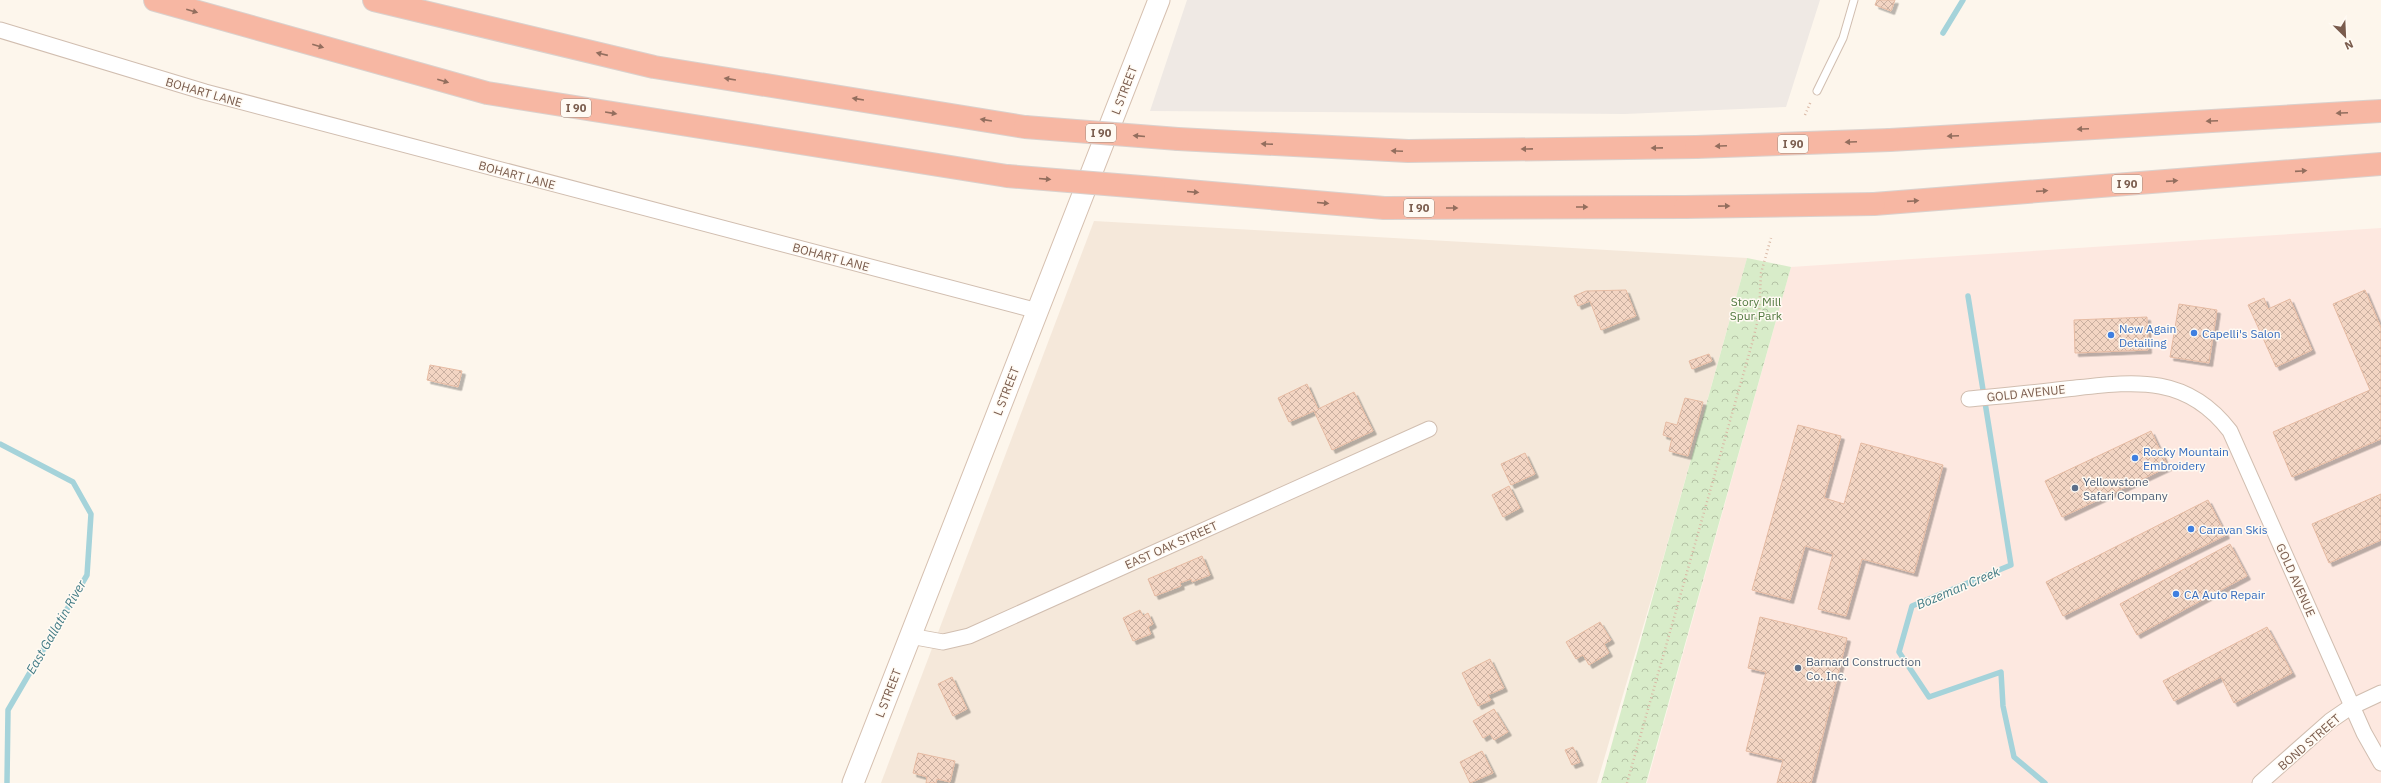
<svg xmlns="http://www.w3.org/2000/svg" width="2381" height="783" viewBox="0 0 2381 783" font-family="'IBM Plex Sans',sans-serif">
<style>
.residential{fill:#f5e8da}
.commercial{fill:#fde8e0}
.industrial{fill:#efe9e4}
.park{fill:url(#park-crowns)}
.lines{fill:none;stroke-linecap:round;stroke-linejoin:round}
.stream{stroke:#a5d3da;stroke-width:5.5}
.building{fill:url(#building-cross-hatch);stroke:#e6bba3;filter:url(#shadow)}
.lane-casing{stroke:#d1beb0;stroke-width:9}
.street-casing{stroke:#d1beb0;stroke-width:17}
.secondary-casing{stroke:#d6c0b0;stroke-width:23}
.highway-casing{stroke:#dad1cd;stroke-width:24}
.path{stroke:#d9b8a5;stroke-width:2.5;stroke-dasharray:1 3;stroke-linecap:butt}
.lane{stroke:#fff;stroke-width:7}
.street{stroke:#fff;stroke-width:15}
.secondary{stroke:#fff;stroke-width:21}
.highway{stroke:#f7b7a3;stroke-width:22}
.highway-bridge-casing{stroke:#dad1cd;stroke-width:24;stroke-linecap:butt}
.highway-bridge{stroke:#f7b7a3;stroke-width:22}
.oneway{fill:#936e5e}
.shop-dot{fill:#3f7fe0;stroke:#fffaf3;stroke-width:1.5}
.service-dot{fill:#5c6f8a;stroke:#fffaf3;stroke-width:1.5}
.labels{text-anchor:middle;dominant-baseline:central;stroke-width:3;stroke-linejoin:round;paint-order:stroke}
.shield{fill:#fffaf3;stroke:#a28b7f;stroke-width:1}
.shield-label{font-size:11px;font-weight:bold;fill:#7a5c4d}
.street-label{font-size:12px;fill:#7a5c4d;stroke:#fffaf3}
.park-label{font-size:12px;fill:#537a41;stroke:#fffaf3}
.shop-label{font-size:12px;fill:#366cbe;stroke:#fffaf3;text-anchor:start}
.service-label{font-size:12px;fill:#4e5e75;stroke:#fffaf3;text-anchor:start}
.water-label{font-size:13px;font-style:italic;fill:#437c86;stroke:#fffaf3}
</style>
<defs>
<pattern id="park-crowns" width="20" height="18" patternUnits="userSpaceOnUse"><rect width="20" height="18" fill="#d8ecc9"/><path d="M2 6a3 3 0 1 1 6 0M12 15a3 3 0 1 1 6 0" fill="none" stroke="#b4c2a5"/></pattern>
<pattern id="building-cross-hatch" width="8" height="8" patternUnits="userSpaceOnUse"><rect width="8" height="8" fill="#f3d5c3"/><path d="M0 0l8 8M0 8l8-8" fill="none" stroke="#cab0a1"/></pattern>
<filter id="shadow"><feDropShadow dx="3.5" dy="3.5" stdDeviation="0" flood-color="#0004"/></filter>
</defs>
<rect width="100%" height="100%" fill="#fdf6ec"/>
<!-- residential -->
<polygon class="residential" points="1094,221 1747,258 1663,559 1597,783 881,783"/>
<!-- commercial -->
<polygon class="commercial" points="2381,228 2381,783 1647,783 1791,267"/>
<!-- industrial -->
<polygon class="industrial" points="1187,0 1820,0 1786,107 1625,114 1150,111"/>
<!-- park -->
<polygon class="park" points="1747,258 1791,267 1646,783 1601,783"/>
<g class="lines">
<!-- stream -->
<g class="stream">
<polyline points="1943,33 1963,0"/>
<polyline points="1968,296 2011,565 1912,606 1899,652 1929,697 2001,672 2003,706 2014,757 2045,783"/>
<polyline points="0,444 73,482 91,514 87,575 8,710 7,783"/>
</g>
</g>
<!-- building -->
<g class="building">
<polygon points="1877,0 1895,0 1891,11 1875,5"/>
<polygon points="1626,290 1636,316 1601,330 1590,301 1578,306 1574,296 1586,291"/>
<polygon points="2365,290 2381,328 2381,439 2292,477 2273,432 2370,390 2333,304"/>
<polygon points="2264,298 2268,309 2290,299 2312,350 2276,367 2248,305"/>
<polygon points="2179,304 2217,310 2209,363 2170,357"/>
<polygon points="2147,317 2148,350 2075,353 2074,320"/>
<polygon points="1709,354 1712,361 1692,369 1689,361"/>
<polygon points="430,365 462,371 458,387 427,380"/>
<polygon points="1307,384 1318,409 1354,392 1373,431 1332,450 1314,411 1289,422 1278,398"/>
<polygon points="1685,398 1703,402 1688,456 1669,451 1672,438 1663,435 1666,422 1677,425"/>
<polygon points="1798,425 1841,436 1824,498 1844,504 1861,443 1943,465 1914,573 1862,559 1846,616 1818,609 1833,554 1805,546 1790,600 1752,590"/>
<polygon points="2151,431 2168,467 2062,517 2045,481"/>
<polygon points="1525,453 1535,474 1511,485 1501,464"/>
<polygon points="1509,486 1520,508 1503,517 1492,495"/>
<polygon points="2381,494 2381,540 2329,563 2312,524"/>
<polygon points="2208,500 2226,535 2063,616 2046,582"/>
<polygon points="2230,544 2247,576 2137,635 2120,604"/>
<polygon points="1202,556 1210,575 1192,582 1191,579 1180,583 1181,586 1155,596 1148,579"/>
<polygon points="1140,610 1143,616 1148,613 1153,624 1148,627 1151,634 1133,641 1123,618"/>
<polygon points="1760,617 1847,638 1811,783 1777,783 1783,760 1746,751 1766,672 1748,668"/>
<polygon points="1600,622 1611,640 1604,644 1609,653 1589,665 1583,655 1576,659 1566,642"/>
<polygon points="2267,627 2292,673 2234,703 2221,677 2174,701 2163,681"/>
<polygon points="1490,659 1504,688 1488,695 1491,700 1478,706 1462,673"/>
<polygon points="952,677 967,709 953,716 938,684"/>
<polygon points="1494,709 1508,732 1494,740 1490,734 1483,738 1473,721"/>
<polygon points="1573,747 1580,762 1572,765 1565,750"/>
<polygon points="1482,751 1493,773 1470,783 1460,762"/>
<polygon points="918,753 955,761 950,782 937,779 936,783 926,783 927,777 913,773"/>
</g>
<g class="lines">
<!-- lane casing -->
<g class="lane-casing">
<polyline id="lane" points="1817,91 1843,38 1854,0"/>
</g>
<!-- street casing -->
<g class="street-casing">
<g id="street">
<polyline points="0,30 205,92 1038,311"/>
<path d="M1969,399C2001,396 2034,393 2066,389C2131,382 2185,372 2230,431L2364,733L2381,763"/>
<polyline points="910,636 943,642 969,636 1429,429"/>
<polyline points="2260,783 2330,721 2349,708 2381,693"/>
</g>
</g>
<!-- secondary casing -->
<g class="secondary-casing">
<polyline id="secondary" points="853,783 1159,0"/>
</g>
<!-- highway casing -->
<g class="highway-casing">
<g id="highway">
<polyline points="155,0 487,93 1007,176"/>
<polyline points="374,0 654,67 1025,127"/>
<polyline points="1178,139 1408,151 1696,147"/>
<polyline points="1890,140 2381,111"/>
<polyline points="1154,188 1384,208 1685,207"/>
<polyline points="1874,204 2381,164"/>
</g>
</g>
<!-- path -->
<g class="path">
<polyline points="1805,115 1811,101"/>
<polyline points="1627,783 1753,340 1759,315 1761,273 1771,238"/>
</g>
<!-- lane -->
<use href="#lane" class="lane"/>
<!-- street -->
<use href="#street" class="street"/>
<!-- secondary -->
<use href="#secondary" class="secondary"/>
<!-- highway -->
<use href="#highway" class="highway"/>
<!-- highway-bridge casing -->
<g class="highway-bridge-casing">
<g id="highway-bridge">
<polyline points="1025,127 1178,139"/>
<polyline points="1696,147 1890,140"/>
<polyline points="1007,176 1154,188"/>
<polyline points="1685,207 1874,204"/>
</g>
</g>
<!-- highway-bridge -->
<use href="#highway-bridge" class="highway-bridge"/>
</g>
<!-- one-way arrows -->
<defs><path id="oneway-solid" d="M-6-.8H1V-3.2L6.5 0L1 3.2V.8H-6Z"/></defs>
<g class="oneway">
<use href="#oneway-solid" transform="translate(192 11) rotate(16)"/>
<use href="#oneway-solid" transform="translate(318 46) rotate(16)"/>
<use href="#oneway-solid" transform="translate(602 54) rotate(-167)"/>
<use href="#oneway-solid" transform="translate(730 79) rotate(-171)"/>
<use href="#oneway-solid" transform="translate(443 81) rotate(16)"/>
<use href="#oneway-solid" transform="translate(858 99) rotate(-171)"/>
<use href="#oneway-solid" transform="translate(611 113) rotate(9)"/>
<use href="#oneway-solid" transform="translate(2342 113) rotate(177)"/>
<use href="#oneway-solid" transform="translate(986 120) rotate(-171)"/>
<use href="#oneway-solid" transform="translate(2212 121) rotate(177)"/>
<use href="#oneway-solid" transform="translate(2083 129) rotate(177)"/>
<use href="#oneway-solid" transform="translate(1139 136) rotate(-175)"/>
<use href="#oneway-solid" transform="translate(1953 136) rotate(177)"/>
<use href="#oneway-solid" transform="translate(1851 142) rotate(178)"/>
<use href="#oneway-solid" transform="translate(1267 144) rotate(-177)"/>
<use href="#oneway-solid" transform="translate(1721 146) rotate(178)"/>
<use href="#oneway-solid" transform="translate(1657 148) rotate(179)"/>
<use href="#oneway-solid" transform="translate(1527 149) rotate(179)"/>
<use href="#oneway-solid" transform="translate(1397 151) rotate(-177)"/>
<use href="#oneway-solid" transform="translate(2301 171) rotate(-4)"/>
<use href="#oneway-solid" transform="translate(1045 179) rotate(5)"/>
<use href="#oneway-solid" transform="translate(2172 181) rotate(-4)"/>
<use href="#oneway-solid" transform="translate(2042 191) rotate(-4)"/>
<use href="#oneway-solid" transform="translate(1193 192) rotate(5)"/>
<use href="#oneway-solid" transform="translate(1913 201) rotate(-4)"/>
<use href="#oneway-solid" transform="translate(1323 203) rotate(5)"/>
<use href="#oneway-solid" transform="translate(1724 206) rotate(-1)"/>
<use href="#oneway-solid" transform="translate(1582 207)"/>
<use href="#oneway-solid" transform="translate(1452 208)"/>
</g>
<!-- markers -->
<g class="shop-dot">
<circle cx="2194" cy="333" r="4"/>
<circle cx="2111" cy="335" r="4"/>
<circle cx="2135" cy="458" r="4"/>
<circle cx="2191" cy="529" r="4"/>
<circle cx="2176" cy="594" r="4"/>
</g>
<g class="service-dot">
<circle cx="2075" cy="488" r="4"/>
<circle cx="1798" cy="668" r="4"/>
</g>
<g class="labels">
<!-- shield labels -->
<g class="shield">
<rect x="561" y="99" width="30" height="18" rx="3"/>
<rect x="1086" y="124" width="30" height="18" rx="3"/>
<rect x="1778" y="135" width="30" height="18" rx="3"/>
<rect x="2112" y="175" width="30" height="18" rx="3"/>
<rect x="1404" y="199" width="30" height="18" rx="3"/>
</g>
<g class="shield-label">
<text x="576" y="108">I 90</text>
<text x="1101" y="133">I 90</text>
<text x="1793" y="144">I 90</text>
<text x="2127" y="184">I 90</text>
<text x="1419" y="208">I 90</text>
</g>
<!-- street labels -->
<g class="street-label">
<text transform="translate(1124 90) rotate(-69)">L STREET</text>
<text transform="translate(204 92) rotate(16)">BOHART LANE</text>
<text transform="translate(517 175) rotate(15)">BOHART LANE</text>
<text transform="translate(831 257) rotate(15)">BOHART LANE</text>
<text transform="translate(1006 391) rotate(-69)">L STREET</text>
<text transform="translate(2026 393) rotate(-6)">GOLD AVENUE</text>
<text transform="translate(1171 545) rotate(-24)">EAST OAK STREET</text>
<text transform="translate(2296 580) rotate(66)">GOLD AVENUE</text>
<text transform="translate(888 693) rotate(-69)">L STREET</text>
<text transform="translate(2309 742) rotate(-41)">BOND STREET</text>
</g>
<!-- park labels -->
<g class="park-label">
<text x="1756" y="301">Story Mill<tspan x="1756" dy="14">Spur Park</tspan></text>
</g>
<!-- shop labels -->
<g class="shop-label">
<text x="2119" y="328">New Again<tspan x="2119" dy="14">Detailing</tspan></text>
<text x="2202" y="333">Capelli's Salon</text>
<text x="2143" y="451">Rocky Mountain<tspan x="2143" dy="14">Embroidery</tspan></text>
<text x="2199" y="529">Caravan Skis</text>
<text x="2184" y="594">CA Auto Repair</text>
</g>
<!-- service labels -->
<g class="service-label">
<text x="2083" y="481">Yellowstone<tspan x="2083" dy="14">Safari Company</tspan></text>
<text x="1806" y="661">Barnard Construction<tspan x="1806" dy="14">Co. Inc.</tspan></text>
</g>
<!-- water labels -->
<g class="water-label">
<text transform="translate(1958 588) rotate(-23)">Bozeman Creek</text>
<text transform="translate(56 627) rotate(-60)">East Gallatin River</text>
</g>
</g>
<!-- north arrow -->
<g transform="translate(2345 36) rotate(156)" stroke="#fffaf3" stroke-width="3" paint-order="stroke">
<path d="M0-3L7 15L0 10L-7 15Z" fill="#7a5c4d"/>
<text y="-6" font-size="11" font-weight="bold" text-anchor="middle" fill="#7a5c4d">N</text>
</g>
</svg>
